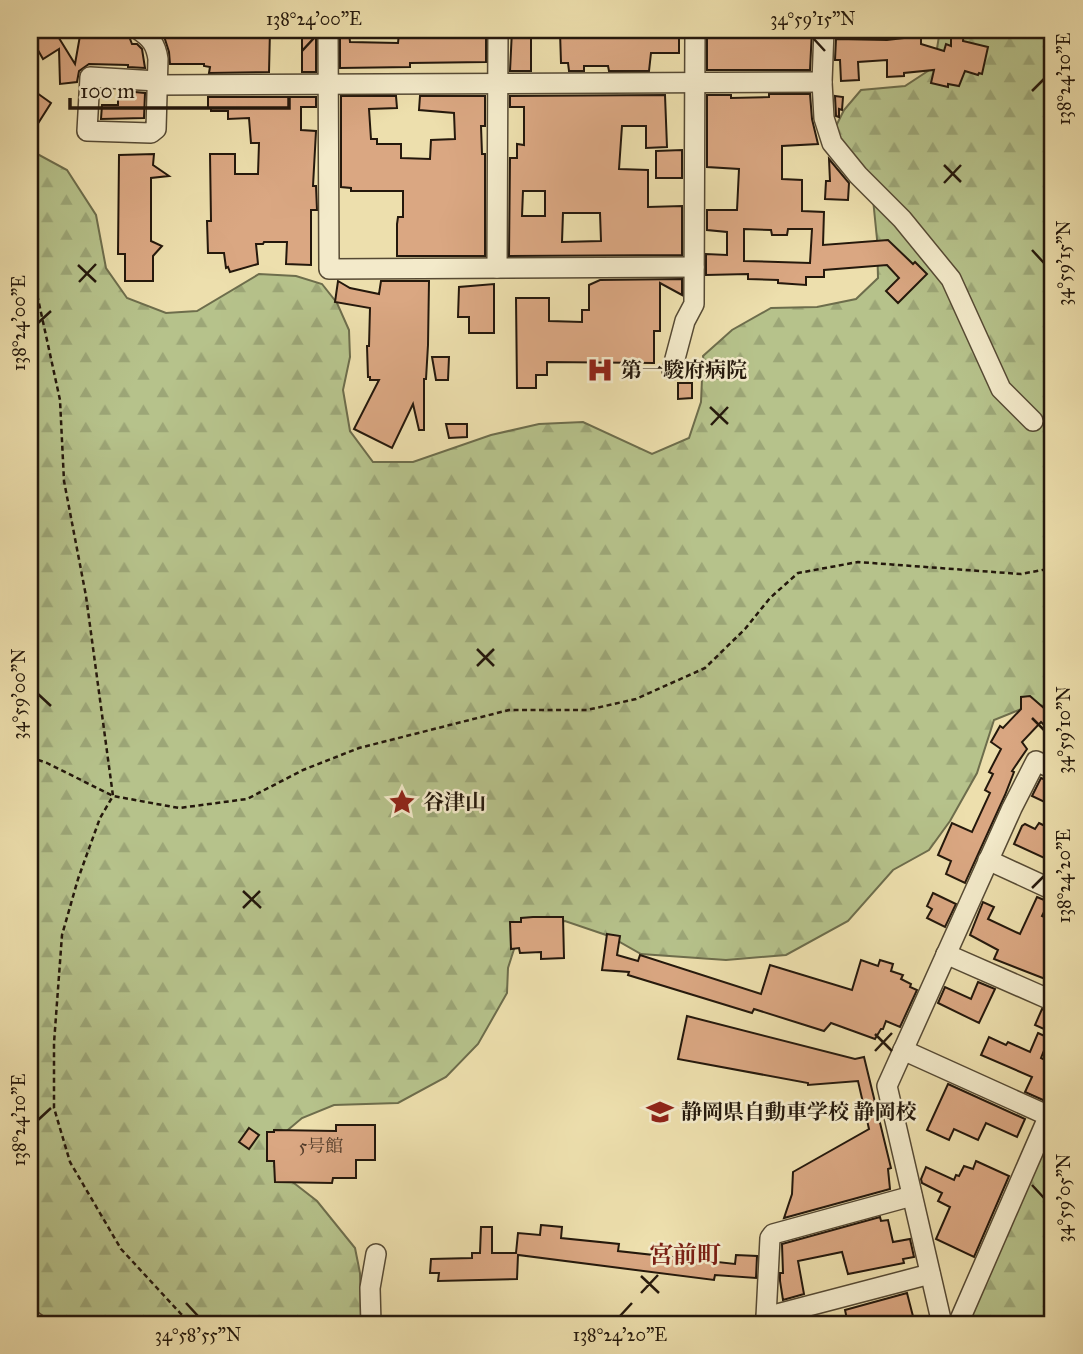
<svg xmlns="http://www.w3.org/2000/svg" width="1083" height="1354" viewBox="0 0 1083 1354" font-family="'IM FELL Great Primer','Noto Serif JP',serif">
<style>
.forest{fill:url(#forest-firs);stroke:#6d6d4c;stroke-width:2}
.building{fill:#daa782;stroke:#24180c;stroke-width:2;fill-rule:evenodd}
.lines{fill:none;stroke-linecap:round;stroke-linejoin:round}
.minor-casing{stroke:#564a34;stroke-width:22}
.path{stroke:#24180c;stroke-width:2.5;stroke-dasharray:5 3.5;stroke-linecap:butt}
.minor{stroke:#f3eaca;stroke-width:19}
.ticks{fill:none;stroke:#24180c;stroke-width:2.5}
.labels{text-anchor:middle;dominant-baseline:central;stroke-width:5;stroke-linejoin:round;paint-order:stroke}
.number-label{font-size:18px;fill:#523c2a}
.poi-label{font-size:21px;font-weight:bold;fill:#24180c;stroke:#f3eaca;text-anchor:start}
.quarter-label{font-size:24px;font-weight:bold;fill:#7a1f14;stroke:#f3eaca}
.neatline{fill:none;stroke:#24180c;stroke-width:2.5}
.ticks-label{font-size:18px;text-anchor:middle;fill:#24180c}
</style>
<defs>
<pattern id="forest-firs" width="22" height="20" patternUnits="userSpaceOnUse" patternTransform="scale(1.75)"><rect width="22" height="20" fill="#b6c28b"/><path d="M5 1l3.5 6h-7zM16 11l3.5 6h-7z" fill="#9ca677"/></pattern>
</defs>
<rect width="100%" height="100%" fill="#eddfad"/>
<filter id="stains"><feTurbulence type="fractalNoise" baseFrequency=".00286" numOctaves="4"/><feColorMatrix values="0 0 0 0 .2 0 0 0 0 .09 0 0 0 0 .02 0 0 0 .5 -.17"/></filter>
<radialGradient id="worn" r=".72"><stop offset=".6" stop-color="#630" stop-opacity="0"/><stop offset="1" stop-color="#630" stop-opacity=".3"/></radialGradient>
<!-- forest -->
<g class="forest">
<polygon points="940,30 1053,30 1053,708 1034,704 994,720 977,773 950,821 929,850 893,870 848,921 786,955 726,960 641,954 609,936 565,921 533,926 516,943 508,968 507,993 478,1044 446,1077 398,1103 334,1105 302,1118 276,1140 281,1173 317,1201 355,1248 360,1273 361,1324 30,1324 30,150 67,170 96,215 106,268 127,298 166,313 197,311 259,274 296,276 322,284 337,303 349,330 350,357 343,390 350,431 373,462 413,462 491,435 539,424 583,422 652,454 689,438 701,402 703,356 732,330 771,308 817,307 856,299 878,278 877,239 873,199 834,130 844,110 861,90 905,86 934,67"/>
<polygon points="1053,1122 1053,1324 964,1324"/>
</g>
<!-- building -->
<g class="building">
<polygon points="30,30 54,30 75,64 81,30 123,30 127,31 132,44 137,44 142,49 145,68 128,67 128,65 89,64 79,71 77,82 60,84 59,49 43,59 30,36"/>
<polygon points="206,30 270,30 269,72 209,73 210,67 204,66 204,64 170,64 169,52 163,33 205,32"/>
<rect x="302" y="30" width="14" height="42"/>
<polygon points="449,30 486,30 486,62 410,63 410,67 340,68 340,32 349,32 350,42 398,43 399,33 449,33"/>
<polygon points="512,30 531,30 531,71 510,71"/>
<polygon points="604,30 679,30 679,53 651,53 649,71 609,71 608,66 584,66 584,71 569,71 568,63 561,63 560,32"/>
<polygon points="710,30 812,30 810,70 707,70 707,36 710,36"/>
<polygon points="951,30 964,30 963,41 988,47 982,74 979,73 978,75 965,71 959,86 948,84 948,87 931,83 934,70 904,73 904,76 887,77 887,60 858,62 859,80 841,81 840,60 835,60 836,39 887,40 921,36 921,44 944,51 946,44 951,46"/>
<polygon points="30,88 51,103 30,136"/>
<polygon points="124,91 145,93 144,118 101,119 102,105 118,105 118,99 125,99"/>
<path d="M769,94H810L812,119L818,144L782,146V179L802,180V211L824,212L823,245L888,240L913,264L915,262L927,274L898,303L886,291L899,278L887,265L824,270V277H806V285L778,283V280L748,279V274L706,275V254L727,255V232L707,230V210H737L739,169L707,167V95H731V98L769,97ZM744,229L771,230L772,235H787L788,229H812L810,263L744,261Z"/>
<path d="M665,95L667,147L646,148V126H622L619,169L648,170V207L682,206V255L509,256L510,158H517V144L524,145V107H510V96ZM523,191H545V216H522ZM563,213H600L601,241L562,242Z"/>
<polygon points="341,96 396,96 397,108 369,109 371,139 377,139 377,144 401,144 401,158 430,159 431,140 455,139 454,113 419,110 420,96 485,96 485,126 481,126 482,154 485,154 485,256 397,256 397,224 398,217 403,217 403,191 351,191 351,188 341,187"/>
<polygon points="835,96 843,97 842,110 839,109 839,117 836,116"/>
<polygon points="208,97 316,97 316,107 301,107 301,130 316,131 313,186 316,186 317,210 311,210 311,265 286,264 287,242 264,242 263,244 256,244 258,264 230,272 228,267 226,268 224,253 208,253 207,221 211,221 210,154 235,154 235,174 258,174 259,143 251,143 249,118 228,119 228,111 211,111 211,108 208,108"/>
<polygon points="682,150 682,178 656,178 656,151"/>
<polygon points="154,154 153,165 169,176 151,178 151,241 162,246 153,256 153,281 125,281 125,254 118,254 119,155"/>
<polygon points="829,159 849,183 848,200 825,199 826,181 830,181"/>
<polygon points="682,279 682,295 660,283 660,331 654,331 654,363 547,362 547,375 536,375 536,388 517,388 516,298 549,298 549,321 582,322 582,310 589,310 589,285 600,280"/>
<polygon points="338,281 350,288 379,294 381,281 429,281 428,345 426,379 424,379 424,430 419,430 413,404 392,448 354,429 379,380 370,380 370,377 368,377 367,346 369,346 370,308 335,302"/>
<polygon points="494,284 494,333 469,333 469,317 458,317 459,287"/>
<polygon points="432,357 449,357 448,380 436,380"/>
<polygon points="678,383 692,383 692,398 678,399"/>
<polygon points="446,424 467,424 467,437 449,438"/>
<polygon points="1030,696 1053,716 1053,721 1047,728 1041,722 1022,742 1027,749 1012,771 1014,772 1005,795 965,883 946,874 951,861 938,855 952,823 972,832 990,793 985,790 993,774 989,772 1001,749 991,742 1000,726 1003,728 1021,709 1021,697"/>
<polygon points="1041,778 1053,783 1053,806 1032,796"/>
<polygon points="1039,823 1053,830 1049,837 1053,839 1053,862 1014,844 1022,826 1025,824 1035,829"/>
<polygon points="933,893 956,904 945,927 927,918 932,909 927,906"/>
<polygon points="1037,897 1049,902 1042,916 1053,921 1053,928 1046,946 1053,950 1053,982 994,959 998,950 970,935 983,902 994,907 988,919 1020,934"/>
<polygon points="533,917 563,917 564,958 541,959 541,952 520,953 519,948 511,949 510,922 521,922 521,918"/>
<polygon points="607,934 620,936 617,955 638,961 640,955 761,994 770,965 852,990 861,960 878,966 880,960 893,964 891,971 903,975 901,979 911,984 910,987 917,990 900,1027 886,1021 883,1029 881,1029 875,1039 831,1023 824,1031 754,1009 752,1013 628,975 629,972 602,970"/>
<polygon points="978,982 995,989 979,1023 938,1003 945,987 971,999"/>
<polygon points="1042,1009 1053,1013 1046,1030 1035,1025"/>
<polygon points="687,1016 855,1059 864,1057 891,1168 888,1169 890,1189 784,1218 792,1194 793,1172 869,1129 858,1081 808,1085 808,1083 678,1059"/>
<polygon points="1038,1033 1049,1038 1041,1058 1053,1064 1053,1083 1048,1095 1043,1100 1025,1092 1032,1077 981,1055 989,1037 1006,1045 1008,1042 1030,1052"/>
<polygon points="948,1084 1025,1119 1017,1137 986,1123 978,1140 954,1129 949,1140 927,1130"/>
<polygon points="336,1125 375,1125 375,1160 356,1160 356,1178 333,1178 332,1183 275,1182 274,1161 267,1161 267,1132 274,1132 274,1130 336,1131"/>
<polygon points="249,1128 259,1135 249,1149 239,1142"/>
<polygon points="976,1161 1009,1176 974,1257 936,1239 950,1207 938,1201 942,1193 922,1183 921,1179 926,1167 954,1180 956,1175 959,1176 964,1166 973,1169"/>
<polygon points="880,1217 881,1221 888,1220 893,1242 910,1239 914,1257 903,1259 904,1263 848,1274 842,1252 798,1261 804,1294 783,1300 780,1281 780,1273 783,1273 782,1244"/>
<polygon points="541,1225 562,1227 561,1238 619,1244 618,1251 735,1264 736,1255 757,1256 756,1278 715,1275 714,1280 518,1255 517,1279 438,1281 439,1273 430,1273 431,1259 472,1258 472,1253 480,1253 481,1227 492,1227 492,1253 516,1253 518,1233 540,1235"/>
<polygon points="907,1293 915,1324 848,1324 845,1310"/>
</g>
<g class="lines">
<!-- minor casing -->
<g class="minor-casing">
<g id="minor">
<path d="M139,30C151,38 156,45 158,59L156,129L151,133L87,131L90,77L157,81"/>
<polyline points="328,30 329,269 694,267"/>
<polyline points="824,30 822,82 824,118 832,143 858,175 902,219 951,279 1001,389 1033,421"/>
<polyline points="157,85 822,82"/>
<polyline points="497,268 498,30"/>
<polyline points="672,370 685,321 694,304 695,30"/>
<polyline points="988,860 1053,890"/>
<polyline points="946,954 1053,1001"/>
<polyline points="903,1050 1049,1116"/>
<polyline points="766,1317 770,1238 773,1234 912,1196"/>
<polyline points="30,1319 37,1324"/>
<polyline points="371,1324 370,1288 376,1254"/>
<polyline points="765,1324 766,1317 930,1274"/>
<polyline points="942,1324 887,1086 1012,808 1036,761 1053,769"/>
<polyline points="958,1324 1053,1106"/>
</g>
</g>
<!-- path -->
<g class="path">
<polyline points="30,262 60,400 64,481 86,596 113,796 100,818 78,879 62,935 54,1043 54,1108 70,1162 121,1249 181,1314 200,1324"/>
<polyline points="30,757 47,763 113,796 179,808 247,799 303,770 359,748 509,710 587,710 636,699 705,668 745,629 770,598 798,573 858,562 1021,574 1053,568"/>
</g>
<!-- minor -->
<use href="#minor" class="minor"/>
</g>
<!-- ticks -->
<path class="ticks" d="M813,38L825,51M302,51L314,38M1032,91L1044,79M944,165L961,182M944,183L961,165M1032,250L1044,263M78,265L96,282M79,282L96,264M38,323L51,311M710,407L728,424M711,425L728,407M477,649L494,666M477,666L494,649M38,694L51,706M1032,718L1044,730M1032,888L1044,876M243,891L261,908M243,908L260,891M875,1034L892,1051M875,1051L892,1033M38,1120L51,1108M1032,1185L1044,1198M641,1276L659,1293M641,1293L658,1275M186,1303L198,1316M620,1316L632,1303"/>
<!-- icons -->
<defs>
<g id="hospital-bare" transform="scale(2.1)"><path d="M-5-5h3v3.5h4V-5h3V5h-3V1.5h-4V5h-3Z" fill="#8f2418" stroke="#f3eaca" stroke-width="2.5" paint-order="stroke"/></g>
<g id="sight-bare" transform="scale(2.1)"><path d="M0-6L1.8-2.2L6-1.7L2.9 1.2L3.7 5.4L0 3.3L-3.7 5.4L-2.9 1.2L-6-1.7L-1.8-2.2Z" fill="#8f2418" stroke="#f3eaca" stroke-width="2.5" paint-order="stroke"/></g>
<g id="school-bare" transform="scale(2.1)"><path d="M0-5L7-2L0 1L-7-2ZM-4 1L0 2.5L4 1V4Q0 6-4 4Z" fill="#8f2418" stroke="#f3eaca" stroke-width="2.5" paint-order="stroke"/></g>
</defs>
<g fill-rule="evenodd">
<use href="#hospital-bare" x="600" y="370"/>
<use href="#sight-bare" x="402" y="802"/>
<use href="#school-bare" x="660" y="1112"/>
</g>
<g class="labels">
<!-- number labels -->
<g class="number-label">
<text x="321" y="1146">5号館</text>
</g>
<!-- poi labels -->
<g class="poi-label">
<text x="621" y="370">第一駿府病院</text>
<text x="423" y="802">谷津山</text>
<text x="681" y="1112">静岡県自動車学校 静岡校</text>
</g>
<!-- quarter labels -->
<g class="quarter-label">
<text x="685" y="1255">宮前町</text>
</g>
</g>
<!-- margin -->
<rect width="1083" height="1354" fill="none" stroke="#eddfad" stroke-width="77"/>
<!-- scale -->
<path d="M70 98v10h219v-10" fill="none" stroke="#24180c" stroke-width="3.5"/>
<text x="80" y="98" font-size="21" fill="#24180c" stroke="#f3eaca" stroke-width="5" paint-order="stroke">100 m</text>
<rect x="38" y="38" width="1006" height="1278" class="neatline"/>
<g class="ticks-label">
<text x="314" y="25">138°24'00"E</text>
<text x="813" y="25">34°59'15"N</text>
<text transform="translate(1064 79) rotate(-90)" y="6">138°24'10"E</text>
<text transform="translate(1064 263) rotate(-90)" y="6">34°59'15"N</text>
<text transform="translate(19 323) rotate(-90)" y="6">138°24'00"E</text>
<text transform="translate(19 694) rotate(-90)" y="6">34°59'00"N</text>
<text transform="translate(1064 730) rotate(-90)" y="6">34°59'10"N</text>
<text transform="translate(1064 876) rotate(-90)" y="6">138°24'20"E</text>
<text transform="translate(19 1120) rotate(-90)" y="6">138°24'10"E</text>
<text transform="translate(1064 1198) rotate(-90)" y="6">34°59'05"N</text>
<text x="198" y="1341">34°58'55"N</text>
<text x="620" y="1341">138°24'20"E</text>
</g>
<rect width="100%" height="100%" filter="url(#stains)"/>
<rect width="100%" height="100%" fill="url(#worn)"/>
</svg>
